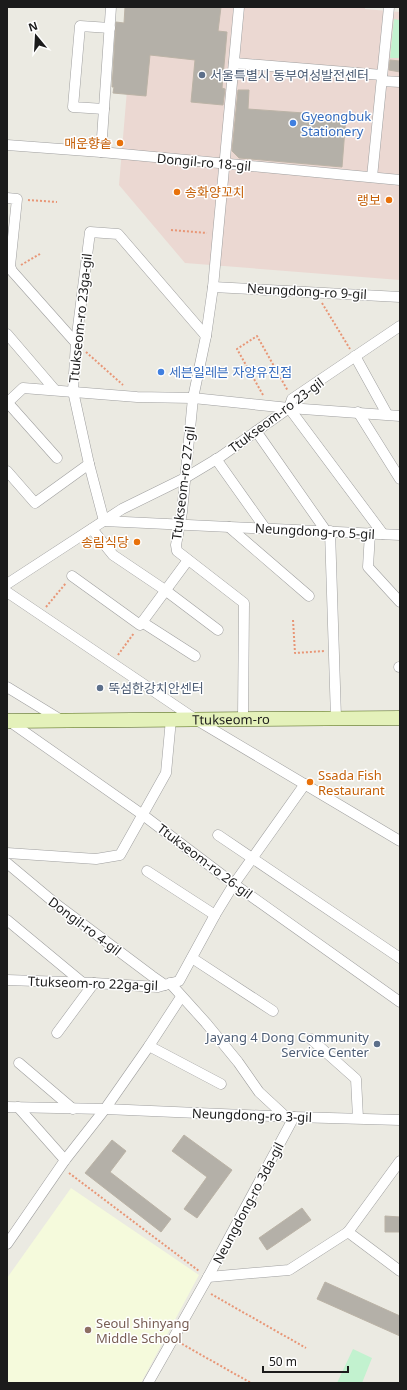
<svg xmlns="http://www.w3.org/2000/svg" width="407" height="1390" viewBox="0 0 407 1390" font-family="'Noto Sans','Noto Sans KR',sans-serif">
<style>
.commercial{fill:#ebd8d2}
.education{fill:#f5fadc}
.park{fill:#c2f2cf}
.building{fill:#b4b0a8;stroke:#bbb3a6}
.lines{fill:none;stroke-linecap:round;stroke-linejoin:round}
.minor-casing{stroke:#9f9f9f;stroke-width:11}
.secondary-casing{stroke:#4b6311;stroke-width:15}
.path{stroke:#e89676;stroke-width:2;stroke-dasharray:2 2;stroke-linecap:butt}
.minor{stroke:#fff;stroke-width:10}
.secondary{stroke:#e4f1ba;stroke-width:14}
.service-dot{fill:#5c6f8a;stroke:#fff;stroke-width:1.5}
.shop-dot{fill:#3f7fe0;stroke:#fff;stroke-width:1.5}
.food-dot{fill:#e8710a;stroke:#fff;stroke-width:1.5}
.education-dot{fill:#8d6e63;stroke:#fff;stroke-width:1.5}
.labels{text-anchor:middle;dominant-baseline:central;stroke-width:3;stroke-linejoin:round;paint-order:stroke}
.service-label{font-size:13px;fill:#4e5e75;stroke:#fff;text-anchor:start}
.shop-label{font-size:13px;fill:#366cbe;stroke:#fff;text-anchor:start}
.food-label{font-size:13px;fill:#c56008;stroke:#fff;text-anchor:end}
.street-label{font-size:13px;fill:#1b1b1b;stroke:#fff}
.education-label{font-size:13px;fill:#785e54;stroke:#fff;text-anchor:start}
</style>
<rect width="100%" height="100%" fill="#ebeae2"/>
<!-- commercial -->
<polygon class="commercial" points="134,7 365,7 365,9 400,12 400,280 185,263 119,185"/>
<!-- education -->
<polygon class="education" points="71,1188 199,1275 141,1383 7,1383 7,1278"/>
<!-- park -->
<g class="park">
<polygon points="394,19 400,20 400,58 390,58"/>
<polygon points="353,1349 372,1358 362,1383 337,1383"/>
</g>
<!-- building -->
<g class="building">
<polygon points="125,7 221,7 218,31 227,32 222,88 225,89 223,105 191,102 195,60 150,55 146,96 113,93 114,87 112,87 116,22 124,23"/>
<polygon points="390,60 400,61 400,72 389,70"/>
<polygon points="238,90 249,90 248,109 346,116 342,167 239,158 232,151"/>
<polygon points="184,1135 232,1170 197,1218 184,1209 207,1177 172,1151"/>
<polygon points="112,1140 126,1151 110,1172 171,1219 161,1232 85,1173"/>
<polygon points="302,1208 311,1220 267,1250 259,1238"/>
<polygon points="385,1216 400,1217 400,1232 385,1232"/>
<polygon points="325,1282 400,1316 400,1336 317,1299"/>
</g>
<g class="lines">
<!-- minor casing -->
<g class="minor-casing">
<g id="minor">
<polyline points="239,7 213,287 206,336 193,398 182,512 176,545 177,551 244,603 243,719"/>
<polyline points="234,63 382,75"/>
<polyline points="382,81 400,82"/>
<polyline points="104,109 73,107 80,26 110,28"/>
<polyline points="7,145 101,152 400,180"/>
<polyline points="101,152 111,7"/>
<polyline points="372,177 389,7"/>
<polyline points="7,198 17,199 10,266 12,271 76,343"/>
<polyline points="213,287 400,297"/>
<polyline points="7,334 55,390"/>
<polyline points="206,336 118,234 90,232 76,343 73,391 89,464 104,521 400,535"/>
<polyline points="355,356 387,414"/>
<polyline points="7,403 23,388 137,397 193,398 289,408 400,416"/>
<polyline points="8,403 57,458"/>
<polyline points="289,408 383,534"/>
<polyline points="358,412 400,479"/>
<polyline points="256,431 326,531"/>
<polyline points="216,459 265,528"/>
<polyline points="7,471 35,503 89,464"/>
<polyline points="229,527 309,596"/>
<polyline points="92,529 113,555 165,590 218,630"/>
<polyline points="330,531 336,718"/>
<polyline points="370,533 368,567 400,602"/>
<polyline points="72,576 140,625 188,560"/>
<polyline points="7,584 122,509 185,478 220,457 289,408 292,399 400,326"/>
<polyline points="7,592 195,719 400,841"/>
<polyline points="142,622 195,656"/>
<polyline points="399,667 400,667"/>
<polyline points="7,687 61,720"/>
<polyline points="9,721 143,815 234,884 400,1002"/>
<polyline points="218,835 400,958"/>
<polyline points="7,853 96,859 120,855 166,773 171,719"/>
<polyline points="7,863 56,904 152,976 165,985"/>
<polyline points="147,871 215,915"/>
<polyline points="7,920 83,983"/>
<polyline points="192,958 273,1011"/>
<polyline points="7,980 94,983 158,987 179,981 215,915 234,884 305,784"/>
<polyline points="170,983 206,1023 238,1062 259,1092 286,1117"/>
<polyline points="57,1033 94,983"/>
<polyline points="311,1039 356,1079 358,1118"/>
<polyline points="149,1046 221,1084"/>
<polyline points="19,1063 73,1109"/>
<polyline points="7,1107 105,1109 294,1117 400,1120"/>
<polyline points="18,1107 65,1160"/>
<polyline points="348,1232 400,1161"/>
<polyline points="7,1244 65,1160 105,1109 149,1046 181,997"/>
<polyline points="208,1277 289,1270 348,1232 400,1271"/>
<polyline points="148,1383 208,1277 294,1117"/>
</g>
</g>
<!-- secondary casing -->
<g class="secondary-casing">
<g id="secondary">
<path id="s1" d="M7,721L400,718"/>
</g>
</g>
<!-- path -->
<g class="path">
<polyline points="28,200 57,202"/>
<polyline points="171,230 207,233"/>
<polyline points="21,265 40,254"/>
<polyline points="322,303 350,349"/>
<polyline points="86,352 123,385"/>
<polyline points="263,395 237,349 257,336 288,391"/>
<polyline points="46,607 66,583"/>
<polyline points="293,620 295,653 325,651"/>
<polyline points="118,655 134,633"/>
<polyline points="69,1173 199,1271"/>
<polyline points="211,1294 306,1348"/>
<polyline points="182,1344 251,1383"/>
</g>
<!-- minor -->
<use href="#minor" class="minor"/>
<!-- secondary -->
<use href="#secondary" class="secondary"/>
</g>
<!-- markers -->
<g class="service-dot">
<circle cx="202" cy="75" r="4"/>
<circle cx="100" cy="688" r="4"/>
<circle cx="377" cy="1044" r="4"/>
</g>
<g class="shop-dot">
<circle cx="293" cy="123" r="4"/>
<circle cx="161" cy="372" r="4"/>
</g>
<g class="food-dot">
<circle cx="120" cy="143" r="4"/>
<circle cx="177" cy="192" r="4"/>
<circle cx="389" cy="200" r="4"/>
<circle cx="137" cy="542" r="4"/>
<circle cx="310" cy="782" r="4"/>
</g>
<circle class="education-dot" cx="88" cy="1330" r="4"/>
<g class="labels">
<!-- service labels -->
<g class="service-label">
<text x="210" y="75">서울특별시 동부여성발전센터</text>
<text x="108" y="688">뚝섬한강치안센터</text>
<text x="369" y="1037" text-anchor="end">Jayang 4 Dong Community<tspan x="369" dy="15">Service Center</tspan></text>
</g>
<!-- shop labels -->
<g class="shop-label">
<text x="301" y="116">Gyeongbuk<tspan x="301" dy="15">Stationery</tspan></text>
<text x="169" y="372">세븐일레븐 자양유진점</text>
</g>
<!-- food labels -->
<g class="food-label">
<text x="112" y="143">매운향솥</text>
<text x="185" y="192" text-anchor="start">송화양꼬치</text>
<text x="381" y="200">랭보</text>
<text x="129" y="542">송림식당</text>
<text x="318" y="775" text-anchor="start">Ssada Fish<tspan x="318" dy="15">Restaurant</tspan></text>
</g>
<!-- street labels -->
<g class="street-label">
<text transform="translate(204 162) rotate(5)">Dongil-ro 18-gil</text>
<text transform="translate(307 291) rotate(3)">Neungdong-ro 9-gil</text>
<text transform="translate(80 318) rotate(-84)">Ttukseom-ro 23ga-gil</text>
<text transform="translate(276 415) rotate(-37)">Ttukseom-ro 23-gil</text>
<text transform="translate(183 483) rotate(-83)">Ttukseom-ro 27-gil</text>
<text transform="translate(315 531) rotate(3)">Neungdong-ro 5-gil</text>
<text stroke="none"><textPath href="#s1" startOffset="224">Ttukseom-ro</textPath></text>
<text transform="translate(205 861) rotate(37)">Ttukseom-ro 26-gil</text>
<text transform="translate(85 926) rotate(37)">Dongil-ro 4-gil</text>
<text transform="translate(93 983) rotate(2)">Ttukseom-ro 22ga-gil</text>
<text transform="translate(252 1115) rotate(2)">Neungdong-ro 3-gil</text>
<text transform="translate(248 1203) rotate(-62)">Neungdong-ro 3da-gil</text>
</g>
<!-- education labels -->
<g class="education-label">
<text x="96" y="1323">Seoul Shinyang<tspan x="96" dy="15">Middle School</tspan></text>
</g>
</g>
<!-- border -->
<rect width="407" height="1390" fill="none" stroke="#1b1b1b" stroke-width="16"/>
<!-- north arrow -->
<g transform="translate(36 36) rotate(342)" stroke="#ffffff" stroke-width="3" paint-order="stroke">
<path d="M0-3L7 15L0 10L-7 15Z" fill="#1b1b1b"/>
<text y="-6" font-size="11" font-weight="bold" text-anchor="middle" fill="#1b1b1b">N</text>
</g>
<!-- scale -->
<path d="M263 1366v6h85v-6" fill="none" stroke="#1b1b1b" stroke-width="2"/>
<text x="269" y="1366" font-size="12" fill="#1b1b1b" stroke="#ffffff" stroke-width="3" paint-order="stroke">50 m</text>
</svg>
